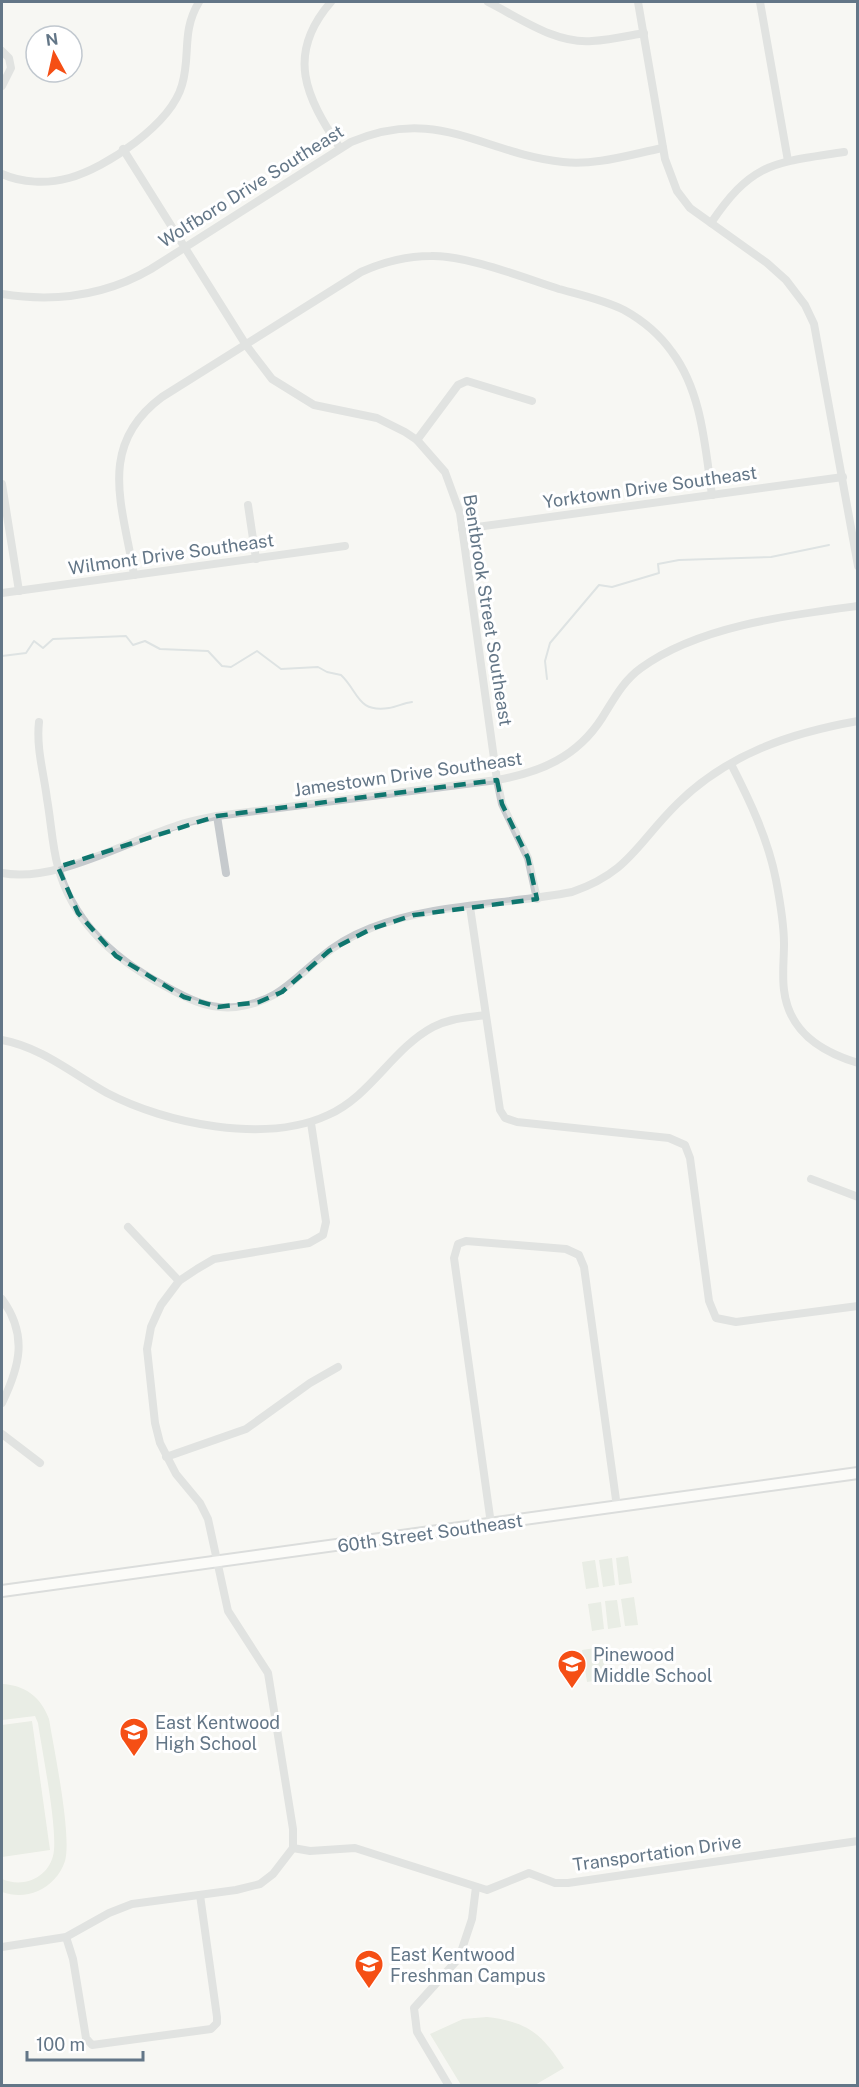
<svg xmlns="http://www.w3.org/2000/svg" width="859" height="2087" viewBox="0 0 859 2087" font-family="'Public Sans',sans-serif">
<style>
.green{fill:#d7dfd4}
.lines{fill:none;stroke-linecap:round;stroke-linejoin:round}
.stream{stroke:#bfcad0;stroke-width:2}
.major-casing{stroke:#b9bdc1;stroke-width:14}
.minor{stroke:#c6cacd;stroke-width:8}
.major{stroke:#fff;stroke-width:10}
.marked{fill:none;stroke:#0f766e;stroke-width:4.5;stroke-dasharray:12 8;stroke-linejoin:round}
.labels{text-anchor:middle;dominant-baseline:central;stroke-width:6;stroke-linejoin:round;paint-order:stroke}
.street-label{font-size:18px;fill:#637687;stroke:#fff}
.poi-label{font-size:18px;fill:#637687;stroke:#fff;text-anchor:start}
</style>
<rect width="100%" height="100%" fill="#f7f7f3"/>
<!-- green -->
<g class="green">
<polygon points="628,1556 632,1583 619,1585 616,1558"/>
<polygon points="612,1558 615,1585 603,1587 599,1560"/>
<polygon points="595,1560 599,1587 586,1589 582,1562"/>
<polygon points="634,1597 638,1625 625,1626 621,1599"/>
<polygon points="617,1600 621,1627 608,1629 605,1601"/>
<polygon points="601,1602 604,1629 592,1631 588,1604"/>
<polygon points="602,1647 606,1679 587,1682 582,1650"/>
<path d="M2,1684C25,1685 41,1697 49,1719C54,1749 72,1836 65,1861C61,1874 50,1886 38,1891C26,1896 14,1896 2,1892V1879C22,1888 47,1879 53,1856C59,1834 42,1751 38,1723L35,1716L2,1720Z"/>
<polygon points="32,1721 50,1850 2,1857 2,1725"/>
<path d="M487,2017C528,2022 542,2034 564,2068L535,2085H461L430,2034L463,2019Z"/>
</g>
<g class="lines">
<!-- stream -->
<g class="stream">
<path d="M2,656L26,653L34,641L43,648L53,639L126,636L133,645L145,641L160,649L208,651L222,666L231,667L257,651L281,669L318,667L327,672L341,675C359,692 357,713 389,708C397,707 403,703 412,702"/>
<polyline points="547,679 545,661 550,643 599,585 612,587 659,573 658,564 679,560 771,557 829,545"/>
</g>
<!-- major casing -->
<g class="major-casing">
<polyline id="major" points="2,1591 858,1473"/>
</g>
<!-- minor -->
<g class="minor">
<path d="M331,2C285,55 306,97 340,148"/>
<path d="M488,2C520,18 555,44 592,41C610,40 627,36 644,33"/>
<polyline points="638,2 665,159 677,191 690,208 767,263 786,280 805,305 814,324 858,566"/>
<polyline points="760,2 788,161"/>
<polyline points="2,51 9,58 11,68 2,86"/>
<polyline points="123,149 246,345 272,379 314,405 377,418 405,432 417,440 445,472 460,513 497,780 502,804 528,858 537,899"/>
<path d="M2,174C22,183 47,184 69,178C106,168 171,124 182,85C191,55 181,32 199,2"/>
<path d="M711,223C753,161 774,163 844,152"/>
<path d="M2,294C53,302 105,296 151,269L351,142C438,105 481,153 563,162C595,166 632,154 663,148"/>
<polyline points="417,440 458,385 467,381 532,401"/>
<polyline points="2,484 19,591"/>
<polyline points="248,505 256,559"/>
<polyline points="462,529 843,477"/>
<path d="M134,575C123,506 96,446 162,397L361,272C383,262 406,256 431,256C467,255 524,278 559,289C581,295 604,300 624,310C642,320 660,335 672,352C702,392 705,447 712,495"/>
<polyline points="2,593 345,546"/>
<path d="M39,722C36,748 44,774 47,799C51,821 52,845 58,867C73,922 114,959 163,985C186,998 208,1010 236,1007C276,1002 291,982 320,958C334,946 353,935 371,928C434,903 506,905 572,892C630,872 637,843 678,803C728,754 790,733 858,721"/>
<path d="M731,764C750,801 768,839 776,880C780,901 784,922 784,944C784,959 782,975 784,990C789,1032 821,1052 858,1063"/>
<polyline points="217,816 226,873"/>
<path d="M2,873C55,883 125,842 176,826C189,821 203,819 217,816L497,780C541,772 577,757 602,718C614,699 623,681 641,668C698,626 789,615 858,606"/>
<polyline points="470,907 500,1110 505,1118 517,1122 669,1138 685,1145 690,1158 709,1301 716,1318 736,1322 858,1306"/>
<path d="M2,1040C41,1047 73,1074 107,1093C166,1124 266,1144 328,1115C371,1096 392,1049 433,1027C450,1018 467,1018 485,1015"/>
<polyline points="811,1179 858,1197"/>
<polyline points="128,1227 179,1281"/>
<path d="M2,1299C28,1335 20,1366 2,1403"/>
<polyline points="2,1434 40,1463"/>
<polyline points="166,1457 246,1429 310,1383 338,1367"/>
<polyline points="491,1524 454,1258 458,1244 466,1241 566,1249 579,1255 584,1267 617,1507"/>
<polyline points="293,1848 293,1829 268,1673 228,1611 208,1519 200,1503 176,1474 160,1443 155,1423 147,1349 151,1327 161,1305 179,1281 197,1269 214,1259 309,1243 323,1235 326,1222 311,1123"/>
<polyline points="293,1848 310,1851 355,1848 487,1890 529,1873 555,1883 568,1883 858,1841"/>
<polyline points="66,1937 73,1959 86,2038 92,2045 211,2029 217,2023 217,2017 200,1895"/>
<polyline points="2,1947 66,1937 109,1913 132,1904 236,1890 260,1884 273,1874 293,1848"/>
<polyline points="449,2086 417,2032 414,2008 459,1958 472,1919 476,1887"/>
</g>
<!-- major -->
<use href="#major" class="major"/>
</g>
<!-- marked area -->
<path d="M0 0H859V2087H0ZM497,780L502,804L528,858L537,899L414,915L371,929L329,951L282,992L259,1002L218,1007L184,997L116,956L78,913L58,867L217,816Z" fill="#f7f7f3" fill-opacity=".55" fill-rule="evenodd"/>
<path class="marked" d="M497,780L502,804L528,858L537,899L414,915L371,929L329,951L282,992L259,1002L218,1007L184,997L116,956L78,913L58,867L217,816Z"/>
<!-- icons -->
<defs>
<g id="school-pin" transform="scale(1.5)"><path d="M0 17L-7.5 6A9.5 9.5 0 1 1 7.5 6Z" fill="#f54f15" stroke="#fff"/><path d="M0-5L7-2L0 1L-7-2ZM-4 1L0 2.5L4 1V4Q0 6-4 4Z" fill="#fff"/></g>
</defs>
<g fill-rule="evenodd">
<use href="#school-pin" x="572" y="1664"/>
<use href="#school-pin" x="134" y="1732"/>
<use href="#school-pin" x="369" y="1964"/>
</g>
<g class="labels">
<!-- street labels -->
<g class="street-label">
<text transform="translate(251 186) rotate(-32)">Wolfboro Drive Southeast</text>
<text transform="translate(650 487) rotate(-8)">Yorktown Drive Southeast</text>
<text transform="translate(171 554) rotate(-8)">Wilmont Drive Southeast</text>
<text transform="translate(488 610) rotate(81)">Bentbrook Street Southeast</text>
<text transform="translate(408 774) rotate(-8)">Jamestown Drive Southeast</text>
<text transform="translate(430 1533) rotate(-8)">60th Street Southeast</text>
<text transform="translate(657 1853) rotate(-8)">Transportation Drive</text>
</g>
<!-- poi labels -->
<g class="poi-label">
<text x="593" y="1654">Pinewood<tspan x="593" dy="21">Middle School</tspan></text>
<text x="155" y="1722">East Kentwood<tspan x="155" dy="21">High School</tspan></text>
<text x="390" y="1954">East Kentwood<tspan x="390" dy="21">Freshman Campus</tspan></text>
</g>
</g>
<!-- border -->
<rect width="859" height="2087" fill="none" stroke="#637687" stroke-width="6"/>
<!-- north arrow -->
<g transform="translate(54 54) rotate(352)"><circle r="28" fill="#ffffff" stroke="#c1c8cf" stroke-width="1.5"/>
<path d="M0-4.5L10 22L0 15L-10 22Z" fill="#f54f15"/>
<text y="-9" font-size="16" font-weight="bold" text-anchor="middle" fill="#637687">N</text>
</g>
<!-- scale -->
<path d="M27 2051v9h116v-9" fill="none" stroke="#637687" stroke-width="3"/>
<text x="36" y="2051" font-size="18" fill="#637687" stroke="#ffffff" stroke-width="4.5" paint-order="stroke">100 m</text>
</svg>
